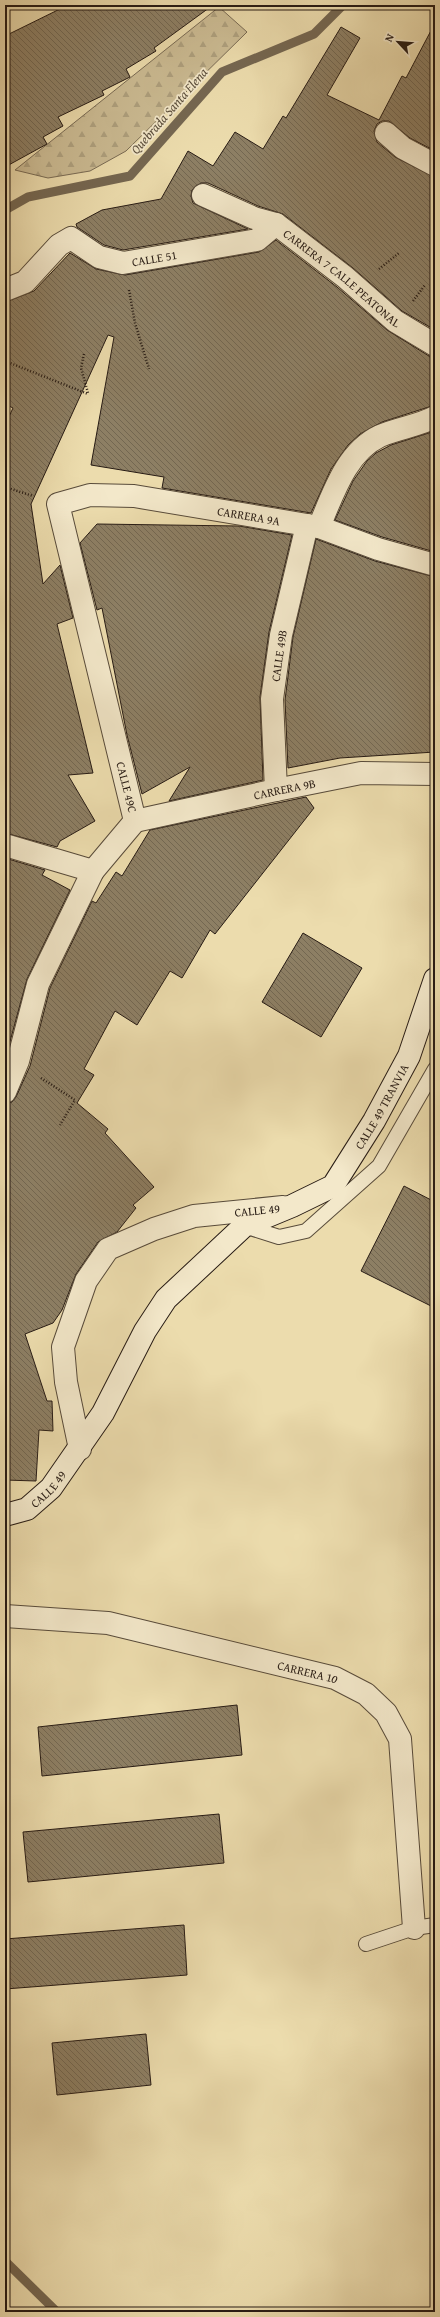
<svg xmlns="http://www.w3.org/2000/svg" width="440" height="2317" viewBox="0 0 440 2317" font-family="'Gentium Book Plus',serif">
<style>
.forest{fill:url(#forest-firs);stroke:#796b54}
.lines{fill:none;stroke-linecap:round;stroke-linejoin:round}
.stream{stroke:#756751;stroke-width:9}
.building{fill:url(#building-back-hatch);stroke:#271b14}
.lane-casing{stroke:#584b3a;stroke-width:16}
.street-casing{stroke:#584b3a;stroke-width:24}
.secondary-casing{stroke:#271b14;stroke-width:24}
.path{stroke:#271b14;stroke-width:2.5;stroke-dasharray:1 2;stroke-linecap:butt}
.lane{stroke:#f3e8ca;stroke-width:14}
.street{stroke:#f3e8ca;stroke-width:22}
.secondary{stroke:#f3e8ca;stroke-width:22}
.labels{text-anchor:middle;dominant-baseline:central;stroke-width:3.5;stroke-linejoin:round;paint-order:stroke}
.street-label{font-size:12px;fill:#271b14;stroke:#f3e8ca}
.water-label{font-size:13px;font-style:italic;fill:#5b4e3c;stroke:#f3e8ca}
</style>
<defs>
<pattern id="forest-firs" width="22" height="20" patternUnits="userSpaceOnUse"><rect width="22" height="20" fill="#cbbb93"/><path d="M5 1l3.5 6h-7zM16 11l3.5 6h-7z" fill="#aea07e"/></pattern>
<pattern id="building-back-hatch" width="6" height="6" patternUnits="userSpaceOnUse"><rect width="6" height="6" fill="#8d7f64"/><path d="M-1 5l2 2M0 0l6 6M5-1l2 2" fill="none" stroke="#736751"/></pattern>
</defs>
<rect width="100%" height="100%" fill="#ecdcad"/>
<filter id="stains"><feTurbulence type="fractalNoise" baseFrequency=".005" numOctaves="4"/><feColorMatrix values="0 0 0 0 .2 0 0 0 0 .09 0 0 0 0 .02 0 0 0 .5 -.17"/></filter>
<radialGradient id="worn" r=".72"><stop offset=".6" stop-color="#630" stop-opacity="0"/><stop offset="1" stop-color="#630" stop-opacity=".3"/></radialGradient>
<!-- forest -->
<polygon class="forest" points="219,7 247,32 126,151 90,171 48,178 15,170"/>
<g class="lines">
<!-- stream -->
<g class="stream">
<polyline points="5,210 28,197 130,176 222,72 314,34 343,5"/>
<polyline points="5,2261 57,2312"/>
</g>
</g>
<!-- building -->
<g class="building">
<polygon points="68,5 213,5 154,48 156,51 126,69 130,77 102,91 104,95 58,117 63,126 43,137 47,144 5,167 5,36"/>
<polygon points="435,23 435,151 410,138 389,121 382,121 377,124 374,131 377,142 395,157 435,177 435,330 402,311 353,268 283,214 258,206 208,183 201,183 192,190 191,196 193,203 248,229 123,250 104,245 77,227 76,224 102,210 161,199 188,151 213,166 235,132 263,149 283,116 286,118 341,27 360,38 327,95 379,120 402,76 406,78"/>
<polygon points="276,240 337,287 387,330 429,356 435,357 435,405 382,422 360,434 348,445 331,469 311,513 162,488 164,477 91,465 114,337 108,335 31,504 43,584 60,565 73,618 57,624 93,773 68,775 95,821 60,841 57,847 5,833 5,425 13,408 5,404 5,302 34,291 70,253 96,269 125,275 259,252"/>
<polygon points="435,431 435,552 382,537 335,520 353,481 367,461 376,453 391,445"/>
<polygon points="97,524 239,526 292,535 269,632 260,697 263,780 169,801 190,767 142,794 127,735 102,608 97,610 80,543"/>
<polygon points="316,539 375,561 435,577 435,752 340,758 288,768 285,700 293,637"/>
<polygon points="306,797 314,808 215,934 210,930 182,978 170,971 137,1025 115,1011 84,1069 94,1075 77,1103 108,1129 105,1133 154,1187 133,1205 136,1208 117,1232 98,1242 76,1274 62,1310 53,1323 25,1334 47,1401 52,1401 53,1431 39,1430 36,1481 5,1480 5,1104 12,1102 16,1097 30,1066 50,988 92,901 96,903 116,872 122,876 150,830"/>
<polygon points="5,858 45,870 42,875 70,890 27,979 5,1060"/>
<polygon points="303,933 362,968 321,1037 262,1002"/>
<polygon points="404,1186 435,1202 435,1308 361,1271"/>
<polygon points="237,1705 242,1755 42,1776 38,1727"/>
<polygon points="219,1814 224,1863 28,1882 23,1832"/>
<polygon points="184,1925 187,1975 5,1989 5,1939"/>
<polygon points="146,2034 151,2085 57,2095 52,2043"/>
</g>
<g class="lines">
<!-- lane casing -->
<g class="lane-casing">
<g id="lane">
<polyline points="244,1226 279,1237 306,1231 379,1166 435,1069"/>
<polyline points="366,1944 414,1928 435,1925"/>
</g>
</g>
<!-- street casing -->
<g class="street-casing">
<g id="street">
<polyline points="386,133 403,148 435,165"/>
<path id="s1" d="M203,195L254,218L276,224L345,277L395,321L435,345"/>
<path id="s2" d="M5,290L25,282L59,245L71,238L99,257L123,263L257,240L276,224"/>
<path d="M319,527C333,494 346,452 380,436C398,428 418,426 435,417"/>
<path id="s3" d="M276,790L272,699L281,635L307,525"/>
<path id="s4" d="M135,821L276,790L361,773L435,774"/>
<polyline points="5,845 93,871"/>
<path id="s5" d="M5,1092L18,1061L38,984L93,871L135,821L58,504L90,495L134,496L319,527L378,549L435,565"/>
<path id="s6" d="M80,1449L66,1382L63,1347L86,1281L108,1249L154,1229L194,1216L283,1207"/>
<path id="s7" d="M5,1616L108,1623L335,1678L366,1694L386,1713L400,1739L414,1928"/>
</g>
</g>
<!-- secondary casing -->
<g class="secondary-casing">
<g id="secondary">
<path id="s8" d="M5,1515L27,1509L51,1488L103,1413L145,1331L166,1299L244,1226L292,1206L333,1186L374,1121L409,1056L435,979"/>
</g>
</g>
<!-- path -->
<g class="path">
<polyline points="379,269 399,253"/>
<polyline points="129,290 135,323 149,369"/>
<polyline points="413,301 425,285"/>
<polyline points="84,354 81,368 88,393"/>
<polyline points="5,361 88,394"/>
<polyline points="5,487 33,496"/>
<polyline points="41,1078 75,1100 60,1125"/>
</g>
<!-- lane -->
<use href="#lane" class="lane"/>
<!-- street -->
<use href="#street" class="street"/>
<!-- secondary -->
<use href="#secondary" class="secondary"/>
</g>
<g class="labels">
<!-- street labels -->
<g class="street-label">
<text stroke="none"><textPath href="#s2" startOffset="176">CALLE 51</textPath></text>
<text stroke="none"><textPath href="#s1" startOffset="164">CARRERA 7 CALLE PEATONAL</textPath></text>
<text stroke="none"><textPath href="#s5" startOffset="824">CARRERA 9A</textPath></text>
<text stroke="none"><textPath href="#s3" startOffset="135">CALLE 49B</textPath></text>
<text transform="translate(127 787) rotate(76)">CALLE 49C</text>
<text stroke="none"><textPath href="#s4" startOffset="153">CARRERA 9B</textPath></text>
<text stroke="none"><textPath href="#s8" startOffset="574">CALLE 49 TRANVIA</textPath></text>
<text stroke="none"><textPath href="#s6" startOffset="368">CALLE 49</textPath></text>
<text stroke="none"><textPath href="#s8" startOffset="52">CALLE 49</textPath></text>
<text stroke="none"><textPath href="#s7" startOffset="309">CARRERA 10</textPath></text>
</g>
<!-- water labels -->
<g class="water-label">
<text transform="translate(169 111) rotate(-49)">Quebrada Santa Elena</text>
</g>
</g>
<!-- margin -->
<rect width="440" height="2317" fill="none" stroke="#ecdcad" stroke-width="20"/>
<rect x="6" y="6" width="428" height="2305" fill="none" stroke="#271b14" stroke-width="2"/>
<rect x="10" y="10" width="420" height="2297" fill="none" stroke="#271b14"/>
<!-- north arrow -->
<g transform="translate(398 42) rotate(296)" stroke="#f3e8ca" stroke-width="3" paint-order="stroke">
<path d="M0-3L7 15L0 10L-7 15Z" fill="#271b14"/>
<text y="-6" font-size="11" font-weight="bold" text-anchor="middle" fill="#271b14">N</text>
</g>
<rect width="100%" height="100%" filter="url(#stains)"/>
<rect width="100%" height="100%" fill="url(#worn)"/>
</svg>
